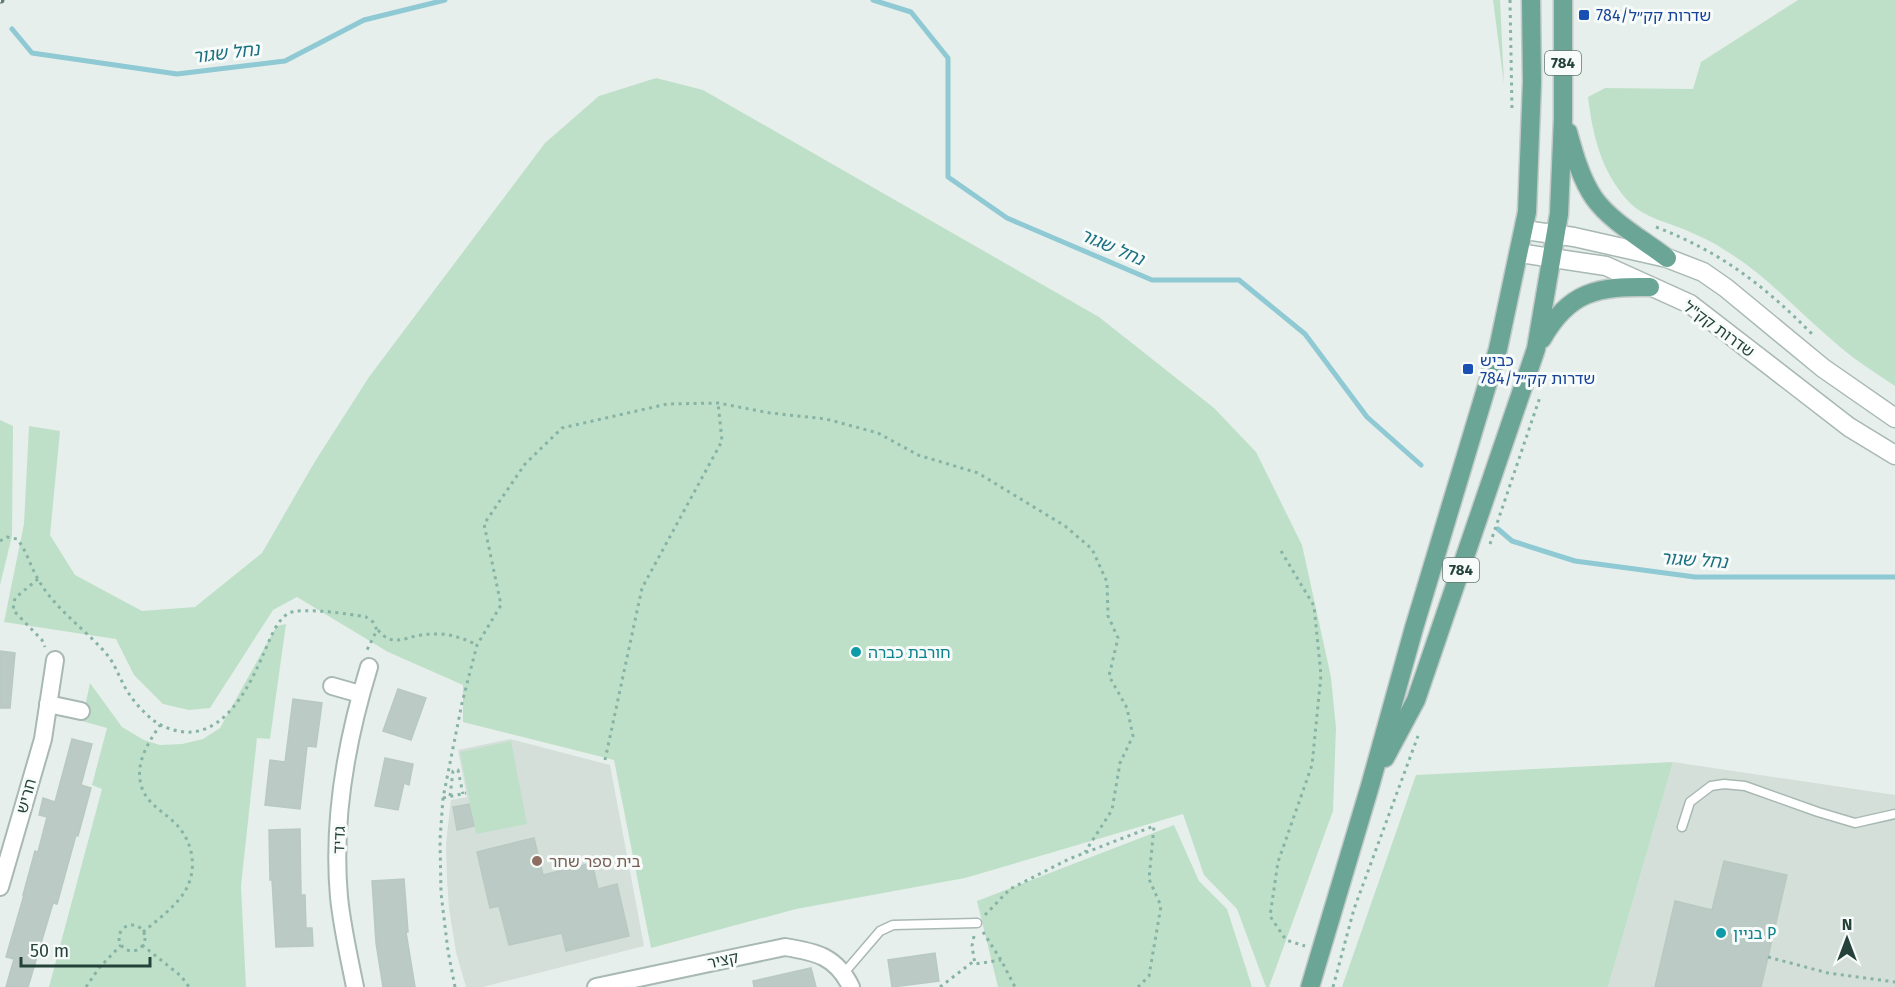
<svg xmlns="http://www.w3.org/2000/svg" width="1895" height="987" viewBox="0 0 1895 987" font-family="'Fira Sans','Noto Sans Hebrew',sans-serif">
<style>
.built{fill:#d4dfda}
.green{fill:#bfe0c8}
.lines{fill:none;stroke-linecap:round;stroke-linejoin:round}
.stream{stroke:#8ec9d4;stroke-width:5}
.building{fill:#bbcac4;stroke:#b8c9c2;stroke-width:1.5}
.service-casing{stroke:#a8b8b2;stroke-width:11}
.minor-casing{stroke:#a8b8b2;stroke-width:20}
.tertiary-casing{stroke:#a8b8b2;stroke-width:21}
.primary-casing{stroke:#c2cac8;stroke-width:21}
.path{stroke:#86b3a5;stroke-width:3;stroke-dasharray:3 4.5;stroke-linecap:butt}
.service{stroke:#fff;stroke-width:8}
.minor{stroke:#fff;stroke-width:16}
.tertiary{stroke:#fff;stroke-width:18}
.primary{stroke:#6aa596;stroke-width:18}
.rail-casing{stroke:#5f7d75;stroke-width:7}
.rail{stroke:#f7fbf9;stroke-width:4.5;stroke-dasharray:14;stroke-linecap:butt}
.transit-dot{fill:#1a4fb4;stroke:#f7fbf9;stroke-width:2}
.culture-dot{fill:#0f9aa8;stroke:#f7fbf9;stroke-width:2}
.education-dot{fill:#8d6e63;stroke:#f7fbf9;stroke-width:2}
.labels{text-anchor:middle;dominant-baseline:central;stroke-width:6;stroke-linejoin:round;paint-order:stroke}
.shield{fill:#f7fbf9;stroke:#637a73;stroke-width:1.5}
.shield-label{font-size:15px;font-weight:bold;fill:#24423a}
.transit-label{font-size:16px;fill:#164399;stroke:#f7fbf9;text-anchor:start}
.street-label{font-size:16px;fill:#24423a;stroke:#f7fbf9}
.culture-label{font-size:16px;fill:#0d838f;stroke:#f7fbf9;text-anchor:start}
.education-label{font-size:16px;fill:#785e54;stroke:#f7fbf9;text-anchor:start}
.water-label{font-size:18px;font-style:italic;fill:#1c6f80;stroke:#f7fbf9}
</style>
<rect width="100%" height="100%" fill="#e6efeb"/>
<!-- built -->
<g class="built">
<polygon points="510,739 610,765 644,946 483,987 466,987 456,952 449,908 447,879 446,843 451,800 467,797 458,750"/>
<polygon points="1673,762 1895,795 1895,987 1608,987"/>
</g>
<!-- green -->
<g class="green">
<polygon points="1493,0 1500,0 1504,84"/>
<path d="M1798,0H1895V386C1876,373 1856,361 1839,346C1800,314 1767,275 1723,249C1713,242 1701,237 1690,232C1671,223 1644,218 1629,202C1601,171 1593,137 1588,97L1605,88L1693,89L1701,62Z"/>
<polygon points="656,78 703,90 1099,317 1214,408 1256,452 1302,545 1331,677 1336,728 1333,811 1269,987 1266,987 1237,909 1204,875 1183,814 965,878 796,909 651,948 614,760 463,722 463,685 388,652 297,597 273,610 210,708 189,710 163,704 134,675 116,639 4,622 24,524 29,426 60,431 50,535 75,575 142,611 195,607 262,553 314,463 369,377 545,143 599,96"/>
<polygon points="0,420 13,426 12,536 0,585"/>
<polygon points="286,624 270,739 257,738 241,886 246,987 49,987 102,789 92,785 107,728 82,721 90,683 122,727 144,740 160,745 182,744 203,739 220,728 271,636 277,626"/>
<polygon points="511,741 527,824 476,834 460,752"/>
<polygon points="1673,762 1608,987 1342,987 1416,775"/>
<polygon points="1174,825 1199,881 1227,909 1252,987 998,987 977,901"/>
</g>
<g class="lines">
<!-- stream -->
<g class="stream">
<polyline points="873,0 911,12 948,58 948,177 1007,218 1152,280 1239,280 1305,334 1367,417 1421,465"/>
<polyline points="12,29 32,53 177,74 285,61 364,20 445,0"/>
<polyline points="1498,529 1512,541 1575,561 1695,577 1895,577"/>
</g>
</g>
<!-- building -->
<g class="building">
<polygon points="0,651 15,653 10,708 0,708"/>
<polygon points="398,689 426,698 411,740 383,731"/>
<polygon points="293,699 322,703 316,747 307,746 300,809 265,805 270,760 285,762"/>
<polygon points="72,739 92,744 81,785 91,788 78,836 76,835 57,904 53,903 28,987 6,987 14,959 6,957 24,895 23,895 35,851 38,852 47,817 39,815 43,798 55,802"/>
<polygon points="385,758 413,764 409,785 404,783 398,810 375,806"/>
<polygon points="469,804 474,826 457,830 453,807"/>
<polygon points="300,829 301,895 305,895 306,928 312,928 313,946 276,947 272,880 270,880 269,830"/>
<polygon points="534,838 543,875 592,863 598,889 617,884 629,936 566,951 562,933 509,945 499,906 490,908 477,852"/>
<polygon points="1724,861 1787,875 1761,987 1655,987 1675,901 1712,910"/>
<polygon points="404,879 408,932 406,932 415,987 383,987 376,943 372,881"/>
<polygon points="935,953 939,981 892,987 888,960"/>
<polygon points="811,968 816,987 754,987 753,981"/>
</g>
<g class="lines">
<!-- service casing -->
<g class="service-casing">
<g id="service">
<polyline points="1682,827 1690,802 1711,786 1724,784 1745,786 1818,812 1855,823 1895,814"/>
<polyline points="844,973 880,931 893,925 977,923"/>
</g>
</g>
<!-- minor casing -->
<g class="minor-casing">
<g id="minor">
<polyline points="332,686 360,694"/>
<polyline points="48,704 81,711"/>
<polyline points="0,887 43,739 55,660"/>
<path d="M355,987C349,957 342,927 339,897C332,819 346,742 369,667"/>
<path d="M596,987L785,947C816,952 836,956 851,987"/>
</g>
</g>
<!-- tertiary casing -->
<g class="tertiary-casing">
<g id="tertiary">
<polyline points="1524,230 1574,237 1667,258 1703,272 1726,288 1823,368 1895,418"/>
<polyline points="1519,253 1606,266 1690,304 1849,427 1895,455"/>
</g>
</g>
<!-- primary casing -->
<g class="primary-casing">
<g id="primary">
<path d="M1568,132C1574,154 1581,179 1594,198C1611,222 1644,240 1667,258"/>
<path d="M1542,339C1569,291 1598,286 1650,287"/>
<polyline points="1385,758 1416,700 1536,349 1559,214 1563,118 1563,0"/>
<polyline points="1310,987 1370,786 1414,628 1498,349 1527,212 1532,82 1531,0"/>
</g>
</g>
<!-- path -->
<g class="path">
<polyline points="1510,0 1512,110"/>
<path d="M1656,227C1721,252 1765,286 1814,336"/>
<path d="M0,541L7,537L17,539C27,551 30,566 38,579C55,610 87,630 109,657C116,667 120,679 126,689C133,701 143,712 153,720C163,728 179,733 192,732C228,729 250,685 263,655C269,642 276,620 289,613C302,607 350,614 366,617L373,622L377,630L366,652"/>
<polyline points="1490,544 1540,397"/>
<polyline points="1281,551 1314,606 1321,675 1312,765 1278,862 1270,916 1286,940 1305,946"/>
<polyline points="38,579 15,598 13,610 42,640 45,647"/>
<path d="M378,630C392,647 403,638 421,635C427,634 434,634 441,634C454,635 465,639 477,645"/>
<polyline points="605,760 642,588 722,441 718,403"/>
<polyline points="450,796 453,771 458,770 463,794"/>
<polyline points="443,798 466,793"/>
<polyline points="985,915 1010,889 1069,859 1154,826 1149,879 1161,906 1149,976 1138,987"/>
<circle cx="132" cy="938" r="13"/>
<path d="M143,932C156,921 170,911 181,897C199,874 195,842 174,822C161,810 146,803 141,785C135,762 149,742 160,725"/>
<polyline points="983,932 1001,960 1015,987"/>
<polyline points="974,936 972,946 975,964 1001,960"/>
<polyline points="142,945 181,976 189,987"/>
<polyline points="1768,957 1828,973 1895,982"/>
<polyline points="86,987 99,968 121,945"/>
<polyline points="455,987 448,951 441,893 440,840 443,798 462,703 477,645 501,605 484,524 525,464 562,428 667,404 718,403 770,413 826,419 878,433 918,455 978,473 1065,526 1092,549 1107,582 1108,616 1118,638 1109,676 1127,708 1133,736 1120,763 1112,810 1085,852"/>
<polyline points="940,987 974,961"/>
<polyline points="1333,987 1354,909 1418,736"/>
</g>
<!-- service -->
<use href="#service" class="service"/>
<!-- minor -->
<use href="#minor" class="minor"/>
<!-- tertiary -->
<use href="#tertiary" class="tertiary"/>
<!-- primary -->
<use href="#primary" class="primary"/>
<!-- rail casing -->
<g class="rail-casing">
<polyline id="rail" points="0,0 1,0"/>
</g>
<!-- rail -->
<use href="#rail" class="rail"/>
</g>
<!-- markers -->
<g class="transit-dot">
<rect x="1578" y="9" width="12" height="12" rx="3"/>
<rect x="1462" y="363" width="12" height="12" rx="3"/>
</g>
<g class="culture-dot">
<circle cx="856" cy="652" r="6"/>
<circle cx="1721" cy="933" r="6"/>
</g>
<circle class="education-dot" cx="537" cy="861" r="6"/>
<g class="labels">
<!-- shield labels -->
<g class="shield">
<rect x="1545" y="51" width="36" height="24" rx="4.5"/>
<rect x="1443" y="558" width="36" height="24" rx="4.5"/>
</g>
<g class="shield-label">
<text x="1563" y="63">784</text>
<text x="1461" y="570">784</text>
</g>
<!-- transit labels -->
<g class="transit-label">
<text x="1596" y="15">784/שדרות קק״ל</text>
<text x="1480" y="360">כביש<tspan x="1480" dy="18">784/שדרות קק״ל</tspan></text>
</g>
<!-- street labels -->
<g class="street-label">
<text transform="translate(1719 329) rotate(36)">שדרות קק"ל</text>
<text transform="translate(26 796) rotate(-74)">חריש</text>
<text transform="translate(339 840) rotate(-88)">גדיד</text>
<text transform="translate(723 960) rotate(-12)">קציר</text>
</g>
<!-- culture labels -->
<g class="culture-label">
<text x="868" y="652">חורבת כברה</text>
<text x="1733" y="933">בניין P</text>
</g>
<!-- education labels -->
<g class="education-label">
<text x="549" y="861">בית ספר שחר</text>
</g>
<!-- water labels -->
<g class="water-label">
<text transform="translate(226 53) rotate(-7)">נחל שגור</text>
<text transform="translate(1112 247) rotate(23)">נחל שגור</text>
<text transform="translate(1694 560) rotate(4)">נחל שגור</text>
</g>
</g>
<!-- north arrow -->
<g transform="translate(1847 939)" stroke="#f7fbf9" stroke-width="4.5" paint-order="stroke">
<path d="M0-4.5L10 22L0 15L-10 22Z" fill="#24423a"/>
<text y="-9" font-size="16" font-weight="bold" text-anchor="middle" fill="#24423a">N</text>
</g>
<!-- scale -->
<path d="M21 957v9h129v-9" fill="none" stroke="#24423a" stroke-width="3"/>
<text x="30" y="957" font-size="18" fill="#24423a" stroke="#f7fbf9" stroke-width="4.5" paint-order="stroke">50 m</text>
</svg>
